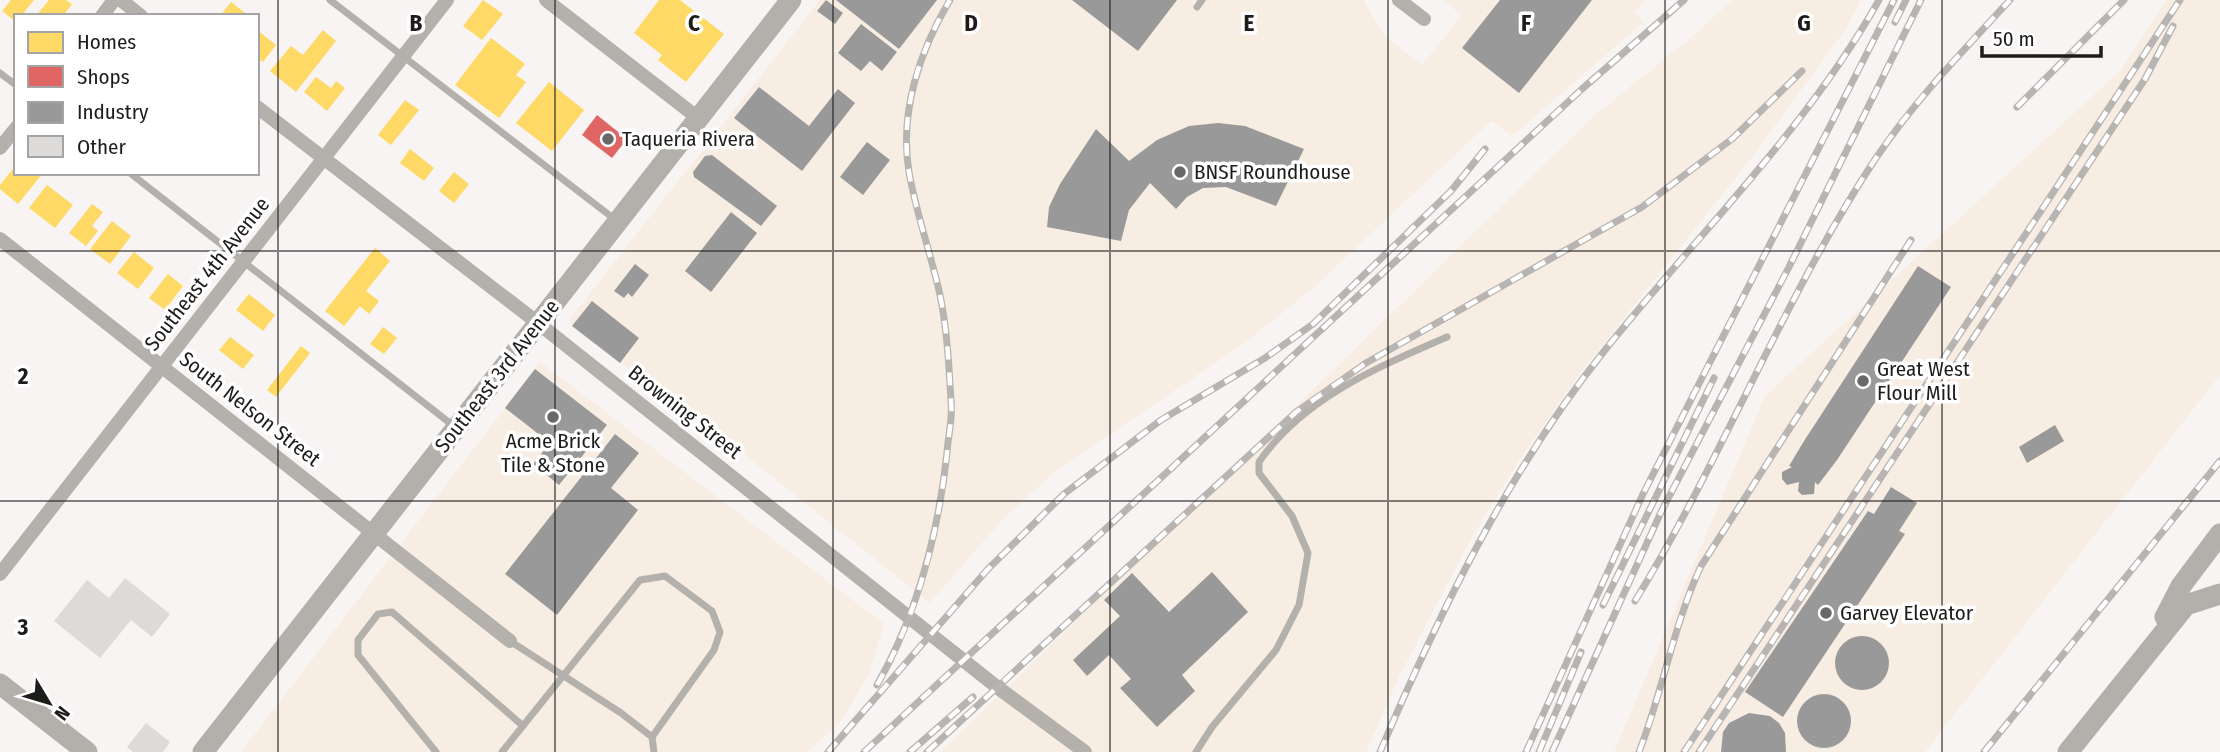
<svg xmlns="http://www.w3.org/2000/svg" width="2220" height="752" viewBox="0 0 2220 752" font-family="'Fira Sans Condensed',sans-serif">
<style>
.industrial{fill:#f8ede3}
.homes{fill:#ffd966}
.shops{fill:#e06666}
.industry{fill:#999}
.building{fill:#dddbda}
.lines{fill:none;stroke-linecap:round;stroke-linejoin:round}
.lane{stroke:#b4b1ac;stroke-width:7}
.street{stroke:#b4b1ac;stroke-width:14}
.secondary{stroke:#b3b0ac;stroke-width:21}
.rail-casing{stroke:#b7b4b2;stroke-width:7}
.rail{stroke:#fff;stroke-width:4.5;stroke-dasharray:13;stroke-linecap:butt}
.grid{fill:none;stroke:#1d1c1b;stroke-width:2;stroke-opacity:0.55}
.poi-dot{fill:#696867;stroke:#fff;stroke-width:2.5}
.labels{text-anchor:middle;dominant-baseline:central;stroke-width:7;stroke-linejoin:round;paint-order:stroke}
.poi-label{font-size:21px;fill:#1d1c1b;stroke:#fff;text-anchor:start}
.street-label{font-size:21px;fill:#1d1c1b;stroke:#fff}
.grid-label{font-size:23px;text-anchor:middle;font-weight:bold;fill:#1d1c1b;stroke:#fff;stroke-width:7;stroke-linejoin:round;paint-order:stroke}
</style>
<rect width="100%" height="100%" fill="#f7f4f3"/>
<!-- industrial -->
<g class="industrial">
<polygon points="820,0 1363,0 1386,37 1422,65 1462,15 1442,0 1647,0 1634,13 1644,22 1512,136 1491,121 1312,289 1242,345 1058,469 1002,520 930,603 736,448 572,326 569,320"/>
<polygon points="1732,0 1861,0 1845,30 1750,160 1577,377 1519,461 1468,544 1398,679 1366,752 941,752 1596,114 1692,37"/>
<polygon points="2166,0 2220,0 2220,375 1925,752 1614,752 1765,396 2121,70"/>
<polygon points="540,362 884,624 868,677 839,723 808,752 241,752"/>
</g>
<!-- homes -->
<g class="homes">
<polygon points="11,0 34,0 21,16 16,16 16,22 2,11"/>
<polygon points="49,0 66,0 72,4 63,16 36,16"/>
<polygon points="483,0 503,14 482,40 463,26"/>
<polygon points="659,0 680,0 724,34 686,82 658,60 662,55 634,33"/>
<polygon points="231,2 249,16 220,16"/>
<polygon points="257,30 276,45 263,62 257,58"/>
<polygon points="323,30 336,41 296,92 270,71 291,46 303,55"/>
<polygon points="491,38 525,64 516,75 526,82 499,118 455,85"/>
<polygon points="316,77 331,88 336,81 345,88 327,111 304,92"/>
<polygon points="549,82 584,110 552,151 516,123"/>
<polygon points="405,100 419,110 391,145 378,135"/>
<polygon points="410,149 434,168 424,181 400,163"/>
<polygon points="16,165 16,173 43,173 18,204 0,189 0,185"/>
<polygon points="454,172 469,184 454,203 439,191"/>
<polygon points="47,185 73,205 55,228 29,208"/>
<polygon points="92,204 103,212 92,226 98,231 86,246 69,233"/>
<polygon points="112,221 131,236 110,264 90,249"/>
<polygon points="375,248 390,261 366,291 379,301 369,314 360,306 344,326 325,311"/>
<polygon points="134,252 154,268 138,289 117,273"/>
<polygon points="168,274 183,286 165,310 149,298"/>
<polygon points="249,294 275,315 263,331 236,310"/>
<polygon points="383,327 397,338 384,354 370,344"/>
<polygon points="230,337 254,355 243,369 219,350"/>
<polygon points="301,346 310,353 276,397 267,390"/>
</g>
<!-- shops -->
<polygon class="shops" points="597,115 627,139 612,158 582,135"/>
<!-- industry -->
<g class="industry">
<polygon points="826,0 843,13 835,24 817,11"/>
<polygon points="836,0 937,0 899,49"/>
<polygon points="1072,0 1177,0 1138,51"/>
<polygon points="1500,0 1592,0 1519,93 1462,48"/>
<polygon points="861,24 897,52 882,71 870,61 861,71 838,53"/>
<polygon points="759,87 809,126 838,89 855,103 802,171 734,118"/>
<polygon points="1218,123 1245,126 1304,149 1276,206 1226,187 1203,188 1187,197 1176,209 1150,183 1129,210 1121,241 1047,227 1049,207 1060,184 1096,129 1129,161 1157,140 1189,126"/>
<polygon points="867,142 890,160 863,195 840,177"/>
<polygon points="712,155 777,206 761,226 694,177 693,172 705,156"/>
<polygon points="731,212 757,233 711,292 685,271"/>
<polygon points="635,264 649,275 632,297 628,293 624,298 614,291"/>
<polygon points="1918,266 1951,287 1837,460 1818,485 1815,482 1814,494 1802,495 1798,491 1799,482 1787,485 1782,479 1782,472 1792,467 1789,466 1804,441"/>
<polygon points="592,301 639,338 620,363 572,326"/>
<polygon points="535,369 607,425 559,485 533,464 550,443 505,408"/>
<polygon points="2055,425 2064,441 2027,463 2019,447"/>
<polygon points="615,434 639,453 611,488 638,510 557,615 505,574"/>
<polygon points="1891,487 1917,503 1899,531 1905,534 1783,717 1745,692 1868,511 1874,514"/>
<polygon points="1212,572 1248,612 1182,675 1195,691 1157,727 1120,688 1131,679 1109,655 1087,676 1073,660 1120,616 1104,600 1132,573 1169,612"/>
<circle cx="1862" cy="663" r="27"/>
<circle cx="1824" cy="721" r="27"/>
<polygon points="1749,713 1770,716 1779,723 1785,733 1786,752 1721,752 1723,732 1729,723"/>
</g>
<!-- building -->
<g class="building">
<polygon points="125,578 170,614 152,637 131,620 100,658 54,621 87,580 109,598"/>
<polygon points="146,723 170,742 163,752 133,752 127,747"/>
</g>
<g class="lines">
<!-- lane -->
<g class="lane">
<polyline points="330,0 617,221"/>
<polyline points="1197,7 1202,0"/>
<polyline points="0,73 16,85"/>
<polyline points="130,173 455,427"/>
<polyline points="510,641 621,713 652,737 654,752"/>
<polyline points="436,752 358,655 358,640 378,614 392,612 523,726"/>
<polyline points="502,752 640,580 665,576 712,611 720,632 714,650 652,737"/>
<path d="M1196,752L1212,727L1276,650L1299,605L1308,553L1292,516L1259,473V462C1303,398 1378,367 1447,337"/>
</g>
<!-- street -->
<g class="street">
<polyline points="121,0 141,16"/>
<polyline points="546,0 698,118"/>
<polyline points="1399,0 1424,19"/>
<polyline points="102,16 114,0"/>
<polyline points="257,107 538,323 997,687 1085,752"/>
<polyline points="0,148 16,128"/>
<polyline points="0,239 510,641"/>
<polyline points="0,574 447,0"/>
</g>
<!-- secondary -->
<g class="secondary">
<polyline points="2165,617 2181,586 2220,534"/>
<polyline points="0,684 87,752"/>
<polyline points="203,752 791,0"/>
<polyline points="2068,752 2186,605 2220,594"/>
</g>
<!-- rail casing -->
<g class="rail-casing">
<g id="rail">
<polyline points="1895,22 1906,0"/>
<polyline points="2017,107 2124,0"/>
<path d="M1635,601C1723,458 1783,298 1876,158C1915,100 1963,51 2010,0"/>
<polyline points="1603,605 1714,378"/>
<path d="M877,685C918,613 938,535 947,453C948,436 953,418 951,401C949,366 947,329 940,295C931,254 916,213 909,172C899,112 920,50 950,0"/>
<polyline points="828,752 988,569 1064,494 1161,420 1265,358 1313,324 1451,191 1485,149"/>
<polyline points="864,752 1582,89 1684,0"/>
<polyline points="910,752 973,697"/>
<polyline points="927,752 1296,412 1366,363 1642,207 1732,139 1802,71"/>
<path d="M1380,752C1440,611 1508,471 1605,350C1697,235 1806,130 1879,0"/>
<polyline points="1526,752 1643,494 1894,0"/>
<polyline points="1539,752 1581,652"/>
<polyline points="1552,752 1661,512 1789,267 1921,0"/>
<path d="M1639,752C1663,691 1673,626 1701,566L1911,240"/>
<polyline points="1684,752 2180,0"/>
<polyline points="1699,752 2145,79 2173,26"/>
<polyline points="1984,752 2220,461"/>
</g>
</g>
<!-- rail -->
<use href="#rail" class="rail"/>
</g>
<!-- grid -->
<path class="grid" d="M278,0V752M555,0V752M833,0V752M1110,0V752M1388,0V752M1665,0V752M1942,0V752M0,251H2220M0,501H2220"/>
<!-- markers -->
<g class="poi-dot">
<circle cx="608" cy="139" r="7"/>
<circle cx="1180" cy="172" r="7"/>
<circle cx="1863" cy="381" r="7"/>
<circle cx="553" cy="417" r="7"/>
<circle cx="1826" cy="613" r="7"/>
</g>
<g class="labels">
<!-- poi labels -->
<g class="poi-label">
<text x="622" y="139">Taqueria Rivera</text>
<text x="1194" y="172">BNSF Roundhouse</text>
<text x="1877" y="369">Great West<tspan x="1877" dy="24">Flour Mill</tspan></text>
<text x="553" y="441" text-anchor="middle">Acme Brick<tspan x="553" dy="24">Tile &amp; Stone</tspan></text>
<text x="1840" y="613">Garvey Elevator</text>
</g>
<!-- street labels -->
<g class="street-label">
<text transform="translate(207 274) rotate(-52)">Southeast 4th Avenue</text>
<text transform="translate(497 376) rotate(-52)">Southeast 3rd Avenue</text>
<text transform="translate(250 409) rotate(38)">South Nelson Street</text>
<text transform="translate(685 412) rotate(38)">Browning Street</text>
</g>
</g>
<g class="grid-label">
<text x="416" y="31">B</text>
<text x="694" y="31">C</text>
<text x="971" y="31">D</text>
<text x="1249" y="31">E</text>
<text x="1526" y="31">F</text>
<text x="1804" y="31">G</text>
<text x="23" y="384">2</text>
<text x="23" y="635">3</text>
</g>
<!-- legend -->
<rect x="14" y="14" width="245" height="161" fill="#ffffff" stroke="#a5a4a4" stroke-width="2"/>
<rect x="28" y="32" width="35" height="21" fill="#ffd966" stroke="#a5a4a4" stroke-width="2"/>
<text x="77" y="49" font-size="21" fill="#1d1c1b">Homes</text>
<rect x="28" y="66" width="35" height="21" fill="#e06666" stroke="#a5a4a4" stroke-width="2"/>
<text x="77" y="84" font-size="21" fill="#1d1c1b">Shops</text>
<rect x="28" y="102" width="35" height="21" fill="#999999" stroke="#a5a4a4" stroke-width="2"/>
<text x="77" y="119" font-size="21" fill="#1d1c1b">Industry</text>
<rect x="28" y="136" width="35" height="21" fill="#dddbda" stroke="#a5a4a4" stroke-width="2"/>
<text x="77" y="154" font-size="21" fill="#1d1c1b">Other</text>
<!-- north arrow -->
<g transform="translate(49 703) rotate(128)" stroke="#ffffff" stroke-width="5" paint-order="stroke">
<path d="M0-5L12 26L0 18L-12 26Z" fill="#1d1c1b"/>
<text y="-10" font-size="19" font-weight="bold" text-anchor="middle" fill="#1d1c1b">N</text>
</g>
<!-- scale -->
<path d="M1982 46v10h119v-10" fill="none" stroke="#1d1c1b" stroke-width="3.5"/>
<text x="1993" y="46" font-size="21" fill="#1d1c1b" stroke="#ffffff" stroke-width="5" paint-order="stroke">50 m</text>
</svg>
